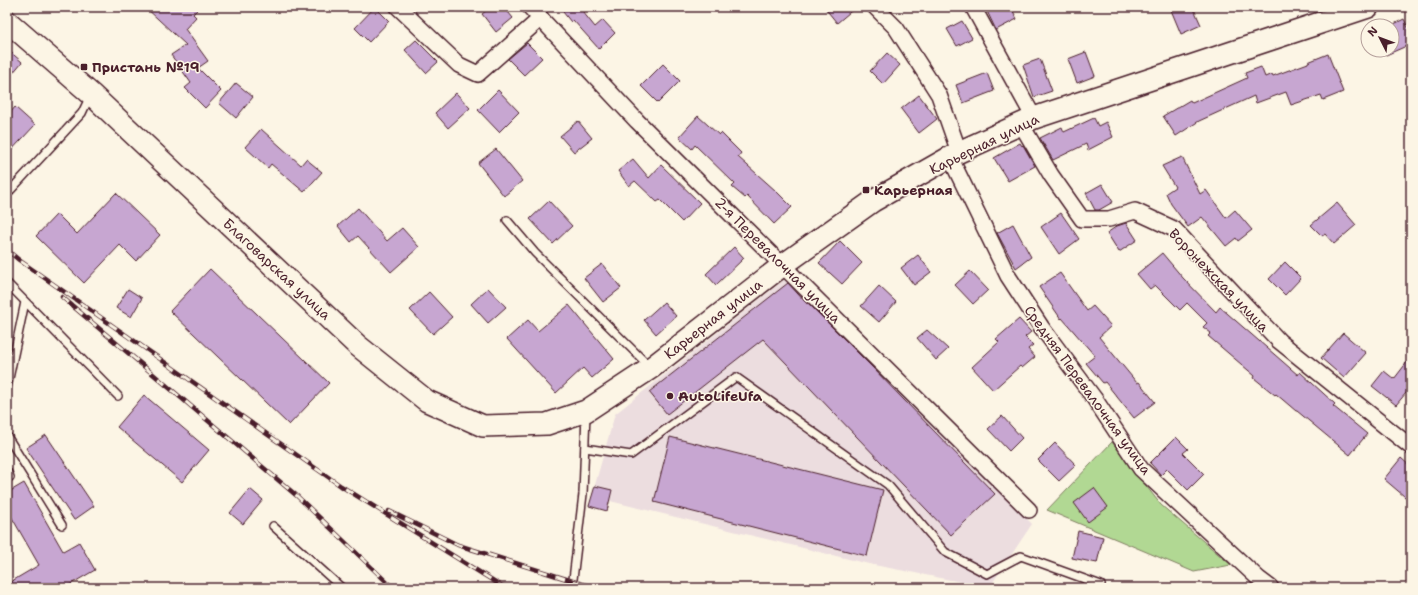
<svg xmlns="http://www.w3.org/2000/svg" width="1418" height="595" viewBox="0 0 1418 595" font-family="'Shantell Sans',sans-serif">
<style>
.built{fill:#ecdddf}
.green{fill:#b1d893;stroke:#7e7c5f}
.building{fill:#c7a6d1;stroke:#4a1f2b}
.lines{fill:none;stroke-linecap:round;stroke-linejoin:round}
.lane-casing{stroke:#4a1f2b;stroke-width:10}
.street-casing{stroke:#4a1f2b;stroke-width:18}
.secondary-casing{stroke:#4a1f2b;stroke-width:24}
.lane{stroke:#fcf5e5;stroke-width:7}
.street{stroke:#fcf5e5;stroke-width:15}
.secondary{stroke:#fcf5e5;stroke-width:21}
.rail-casing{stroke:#4a1f2b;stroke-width:4.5}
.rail{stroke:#fcf5e5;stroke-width:3;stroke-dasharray:9;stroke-linecap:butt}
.poi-dot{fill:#4a1f2b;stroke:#fcf5e5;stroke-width:1.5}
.labels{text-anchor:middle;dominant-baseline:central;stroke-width:3;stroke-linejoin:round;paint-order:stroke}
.poi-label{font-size:14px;font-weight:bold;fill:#4a1f2b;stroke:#fcf5e5;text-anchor:start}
.street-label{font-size:14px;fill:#4a1f2b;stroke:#fcf5e5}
</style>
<rect width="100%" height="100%" fill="#fcf5e5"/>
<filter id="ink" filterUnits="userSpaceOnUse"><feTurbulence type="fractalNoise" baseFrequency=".025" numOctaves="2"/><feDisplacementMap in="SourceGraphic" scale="8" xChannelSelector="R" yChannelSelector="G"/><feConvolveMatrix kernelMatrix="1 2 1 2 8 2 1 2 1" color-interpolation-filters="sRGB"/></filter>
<g filter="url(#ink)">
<!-- built -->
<polygon class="built" points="788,277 1032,524 993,582 992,588 869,564 610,501 607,511 589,506 615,414"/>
<!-- green -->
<polygon class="green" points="1112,442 1161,505 1231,565 1194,572 1047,510"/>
<!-- building -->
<g class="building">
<polygon points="145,7 200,7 193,14 196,17 185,29 208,61 198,68 221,91 205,108 185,88 191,83 171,55 186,45"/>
<polygon points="375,7 389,21 369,42 355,28"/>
<polygon points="491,7 504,7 513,18 496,32 482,14"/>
<polygon points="559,7 589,7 583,12 595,27 603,20 615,33 599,49 573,20 571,22"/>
<polygon points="824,7 856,7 837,23"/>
<polygon points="985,7 1011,7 1017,19 996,30"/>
<polygon points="1179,7 1193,7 1201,25 1181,34 1171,10"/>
<polygon points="1404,19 1411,34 1411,44 1386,55 1383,50 1392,50 1392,26 1390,26"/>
<polygon points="962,21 972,38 957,46 947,29"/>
<polygon points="416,40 438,62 426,73 405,50"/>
<polygon points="527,43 542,58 524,75 508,59"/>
<polygon points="7,49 22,62 7,80"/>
<polygon points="1086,52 1095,76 1077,83 1068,59"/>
<polygon points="887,53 900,65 883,84 870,71"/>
<polygon points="1328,54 1343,92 1323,100 1321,95 1291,105 1286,92 1256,103 1254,96 1199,121 1176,136 1163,116 1190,100 1192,103 1247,78 1245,73 1261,67 1265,77 1272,74 1273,76 1308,63 1308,62"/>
<polygon points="1040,59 1052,91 1034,97 1023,65"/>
<polygon points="663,64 680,81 658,103 641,86"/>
<polygon points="987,73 994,91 963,103 956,85"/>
<polygon points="236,83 253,97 236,118 219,103"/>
<polygon points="498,90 519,112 499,132 478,110"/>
<polygon points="456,93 470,108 448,128 435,113"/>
<polygon points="919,95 937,119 919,133 901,109"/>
<polygon points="15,107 35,125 7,155 7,117"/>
<polygon points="698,116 719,135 721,133 741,153 738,157 776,191 792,207 774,224 747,196 745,198 732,187 735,184 695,145 692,149 679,137"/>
<polygon points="1094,118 1098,126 1106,122 1113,137 1088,150 1086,144 1053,160 1040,138 1062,127 1064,132"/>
<polygon points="578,121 592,138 574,152 560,136"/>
<polygon points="261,129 301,165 306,159 322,172 304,192 271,164 268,168 245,147"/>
<polygon points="1020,143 1022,146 1023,145 1035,166 1008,181 994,158"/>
<polygon points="496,149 522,181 504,196 478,163"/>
<polygon points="1182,157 1200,194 1206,190 1226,218 1235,210 1252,230 1238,241 1236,238 1226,246 1202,217 1188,227 1171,204 1166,193 1175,187 1162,166"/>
<polygon points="633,159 649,178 661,165 700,203 682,222 660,200 657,202 635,181 629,186 618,171"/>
<polygon points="1102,184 1113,202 1099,210 1095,210 1086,193"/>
<polygon points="116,193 160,235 136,261 120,245 84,283 36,236 57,214 77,234"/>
<polygon points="549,201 572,226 553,244 530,219"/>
<polygon points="1337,203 1356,225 1334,244 1325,234 1322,236 1311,225"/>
<polygon points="358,208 387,241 402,228 419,247 391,272 358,236 351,242 338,226"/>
<polygon points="1061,213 1079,239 1059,254 1041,227"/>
<polygon points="1126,223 1137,240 1119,252 1107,233 1117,226"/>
<polygon points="1013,224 1031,257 1016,268 997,233"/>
<polygon points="840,241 862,263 842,284 819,263"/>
<polygon points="734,247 744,258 716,285 706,274"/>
<polygon points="1162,253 1183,278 1216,312 1220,307 1298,375 1300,372 1335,404 1333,406 1367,434 1350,455 1297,411 1296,411 1276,394 1275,395 1254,378 1255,376 1208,336 1211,333 1203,327 1207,323 1187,303 1180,310 1155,285 1150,289 1137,274"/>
<polygon points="918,255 931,272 914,285 901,268"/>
<polygon points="1285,262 1301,278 1285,295 1269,279"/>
<polygon points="602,264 621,288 603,302 584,278"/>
<polygon points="210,269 329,383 289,425 170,311"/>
<polygon points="970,271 988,290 973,304 955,285"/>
<polygon points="1060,273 1087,311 1093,306 1111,326 1099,337 1137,383 1139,382 1155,402 1134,418 1105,382 1103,383 1086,363 1095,356 1062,318 1061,319 1039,287"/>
<polygon points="788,283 807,304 808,303 873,368 995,494 951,535 763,339 667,414 649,392"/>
<polygon points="879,286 896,302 879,322 861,306"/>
<polygon points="488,288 506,307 488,323 471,304"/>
<polygon points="128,289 142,298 131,317 116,308"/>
<polygon points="429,292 452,317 433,334 410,310"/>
<polygon points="664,302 676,316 656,334 644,320"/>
<polygon points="569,305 614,359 592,378 583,368 556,393 507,339 528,320 538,331"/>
<polygon points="1019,319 1031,332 1025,337 1033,345 1028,349 1035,357 1022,368 1020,366 993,390 972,367 999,342 996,339"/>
<polygon points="927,330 948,349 936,360 917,338"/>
<polygon points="1343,333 1366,353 1344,378 1321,358"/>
<polygon points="1411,357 1411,387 1396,405 1372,386 1384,371 1394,379"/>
<polygon points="144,395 209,450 182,482 117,427"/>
<polygon points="1002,416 1022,438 1009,451 988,429"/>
<polygon points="46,435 94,506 74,520 26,448"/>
<polygon points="670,437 883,490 867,556 654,502"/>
<polygon points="1176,437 1188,449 1183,453 1204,474 1188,490 1167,469 1161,475 1150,463"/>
<polygon points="1055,443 1076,465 1059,481 1038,460"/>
<polygon points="1401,458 1411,467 1411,502 1384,479"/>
<polygon points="24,483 63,551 79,542 95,570 64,588 7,588 7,584 39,565 7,509 7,493"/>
<polygon points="595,486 612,490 607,511 589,506"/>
<polygon points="1094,488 1108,507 1088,522 1074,503"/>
<polygon points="250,489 263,500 243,524 230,513"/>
<polygon points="1078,531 1103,537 1097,563 1072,558"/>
</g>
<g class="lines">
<!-- lane casing -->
<g class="lane-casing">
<g id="lane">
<polyline points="7,194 82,113 90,96"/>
<polyline points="507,220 535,253 649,366"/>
<polyline points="7,283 118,396"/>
<polyline points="7,388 25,302"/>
<polyline points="7,436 62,525"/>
<polyline points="585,448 631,455 736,377 888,485 945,552 987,574 1021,556 1101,585"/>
<polyline points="7,471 10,477"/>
<polyline points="273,526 342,588"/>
<polyline points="572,588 583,494 586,413"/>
</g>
</g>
<!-- street casing -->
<g class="street-casing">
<g id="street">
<polyline points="398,7 459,65 478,74 541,18"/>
<polyline points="530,7 637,121 1029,510"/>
<polyline points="875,7 896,28 939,95 959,152"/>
<polyline points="973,7 1034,118"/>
<polyline points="1021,124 1051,175 1082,219 1109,219 1135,211 1174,229 1279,341 1411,447"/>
<polyline points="950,157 1008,276 1042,328 1094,398 1141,469 1259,579 1271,588"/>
</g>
</g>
<!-- secondary casing -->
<g class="secondary-casing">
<polyline id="secondary" points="7,21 91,94 357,345 427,401 483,426 547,424 586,411 651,368 783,265 873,201 959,152 1034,118 1368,7"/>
</g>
<!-- lane -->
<use href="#lane" class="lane"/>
<!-- street -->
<use href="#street" class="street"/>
<!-- secondary -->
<use href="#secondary" class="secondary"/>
<!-- rail casing -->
<g class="rail-casing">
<g id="rail">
<polyline points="7,250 19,260 341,486 505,588"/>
<polyline points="62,297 297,496 393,588"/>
<polyline points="389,511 458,545 595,588"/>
</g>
</g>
<!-- rail -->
<use href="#rail" class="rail"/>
</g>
</g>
<!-- markers -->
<g class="poi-dot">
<rect x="80" y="63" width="8" height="8" rx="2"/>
<rect x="862" y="186" width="8" height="8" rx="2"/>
<circle cx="670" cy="396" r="4"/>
</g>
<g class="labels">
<!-- poi labels -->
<g class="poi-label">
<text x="92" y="67">Пристань №19</text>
<text x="874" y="190">Карьерная</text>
<text x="678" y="396">AutoLifeUfa</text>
</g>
<!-- street labels -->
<g class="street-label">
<text transform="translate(984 144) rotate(-26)">Карьерная улица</text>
<text transform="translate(778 260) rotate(45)">2-я Перевалочная улица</text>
<text transform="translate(277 269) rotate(43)">Благоварская улица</text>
<text transform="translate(1219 280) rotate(46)">Воронежская улица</text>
<text transform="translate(713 319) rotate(-38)">Карьерная улица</text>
<text transform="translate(1088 390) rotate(54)">Средняя Перевалочная улица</text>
</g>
</g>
<!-- margin -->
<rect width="1418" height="595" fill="none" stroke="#fcf5e5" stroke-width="24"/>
<rect x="12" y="12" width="1394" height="571" fill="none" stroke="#4a1f2b" stroke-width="1.5" filter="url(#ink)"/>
<!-- north arrow -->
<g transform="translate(1380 38) rotate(312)"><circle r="19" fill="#fcf5e5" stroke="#b59f9b"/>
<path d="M0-3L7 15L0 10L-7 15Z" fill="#4a1f2b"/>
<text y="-6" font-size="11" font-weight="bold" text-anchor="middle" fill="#4a1f2b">N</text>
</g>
</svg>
